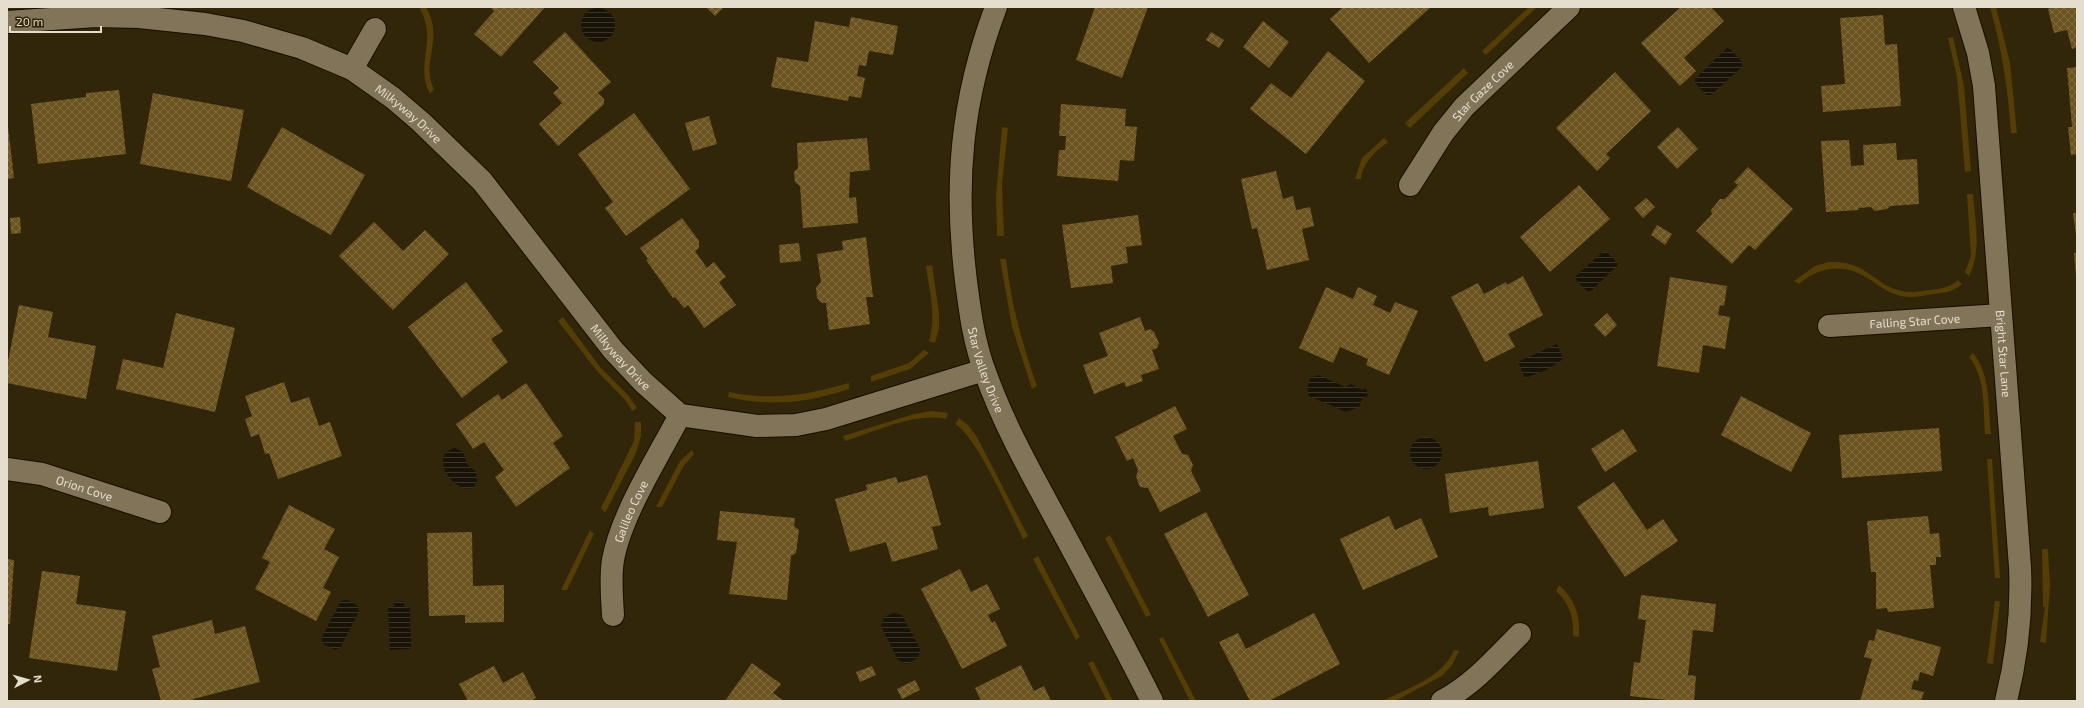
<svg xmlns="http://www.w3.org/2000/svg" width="2084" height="708" viewBox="0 0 2084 708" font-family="'Exo 2',sans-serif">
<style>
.green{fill:#543e06}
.water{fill:url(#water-rules)}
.building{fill:url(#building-cross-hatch)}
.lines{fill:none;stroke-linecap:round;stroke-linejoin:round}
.minor-casing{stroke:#180d00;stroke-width:24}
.minor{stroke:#827458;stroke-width:22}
.labels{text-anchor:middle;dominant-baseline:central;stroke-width:3;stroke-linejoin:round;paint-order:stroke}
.street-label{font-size:12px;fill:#e5ddce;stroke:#31250a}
</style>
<defs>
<pattern id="water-rules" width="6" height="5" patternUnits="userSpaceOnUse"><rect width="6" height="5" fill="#191307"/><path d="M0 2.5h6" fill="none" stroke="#3a352a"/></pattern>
<pattern id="building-cross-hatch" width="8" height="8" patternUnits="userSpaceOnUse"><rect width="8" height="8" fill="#6b5420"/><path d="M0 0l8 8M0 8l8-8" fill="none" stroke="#806c3f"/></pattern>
</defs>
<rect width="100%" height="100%" fill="#31250a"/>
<!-- green -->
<g class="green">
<path d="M419,7H426C445,40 420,63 434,89L430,94C414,63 439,41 419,7Z"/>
<polygon points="1529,7 1537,7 1486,55 1482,51"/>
<path d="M1990,7H1996L2010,63L2017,133H2011C2008,90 2002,49 1990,7Z"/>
<polygon points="1953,37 1964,86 1971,171 1965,172 1957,77 1948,38"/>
<polygon points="1464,68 1468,73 1410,128 1405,123"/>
<polygon points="1002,127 1008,128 1002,184 1004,236 997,236 996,196"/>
<path d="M1384,138L1388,142C1375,152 1363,162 1361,179H1355L1362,158Z"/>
<path d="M1967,194H1973C1975,221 1982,251 1969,276L1965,272L1971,256Z"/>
<path d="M1000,259H1006C1011,303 1022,344 1037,386L1032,389L1012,327Z"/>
<path d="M1829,262C1868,260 1873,285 1902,291C1911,293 1921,291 1930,290C1940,289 1951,287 1958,280L1962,284C1953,292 1943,293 1933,294C1921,296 1909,299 1897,295C1886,292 1876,283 1866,277C1842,263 1819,267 1799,284L1794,281L1815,266Z"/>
<path d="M932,265L939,313V329L935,343L929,341C937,316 929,291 926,266Z"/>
<polygon points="563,317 600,367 628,395 637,408 632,411 626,401 597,371 558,321"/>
<polygon points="924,350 929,353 910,369 871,382 871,376 909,363"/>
<path d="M1973,353C1991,375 1988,407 1991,434H1985C1983,409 1986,377 1969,357Z"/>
<path d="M849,383V389C807,403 772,407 728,397L729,392C774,401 806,395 849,383Z"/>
<path d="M932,411L948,413L946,419C916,412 874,432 845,441L843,436L914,414Z"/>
<path d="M959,418L968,425L977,437L1028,536L1023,539C1010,513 977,437 955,424Z"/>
<polygon points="635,422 641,422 641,436 636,453 605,513 601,508 634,441"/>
<polygon points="692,450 694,454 683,467 662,507 656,507 680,461"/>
<polygon points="1987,459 1992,459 2000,578 1995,578"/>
<polygon points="590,530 594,534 567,590 561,590"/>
<polygon points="1110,535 1151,615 1146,617 1105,538"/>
<polygon points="2042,549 2048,549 2050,586 2046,643 2040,642 2045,607 2043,607"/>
<polygon points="1038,556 1080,637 1076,640 1033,559"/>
<path d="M1559,585C1575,599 1581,617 1579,637L1573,636C1574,618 1570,604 1556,591Z"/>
<polygon points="1995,601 2000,601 1993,664 1987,663"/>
<polygon points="1163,637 1196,701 1190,701 1159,639"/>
<path d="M1454,650L1459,651L1452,665L1442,676L1395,701H1383C1407,688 1443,678 1454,650Z"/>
<polygon points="1093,661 1113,701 1107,701 1088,663"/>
</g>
<!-- water -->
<g class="water">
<circle cx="598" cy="25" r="17"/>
<polygon points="1727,48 1730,49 1742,62 1742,67 1711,95 1707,95 1695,83 1695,79"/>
<polygon points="1603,252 1607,252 1618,264 1617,266 1591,291 1587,291 1576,280 1576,276"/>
<polygon points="1557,344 1563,359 1546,370 1525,378 1518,362"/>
<polygon points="1318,375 1345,387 1351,384 1362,390 1366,388 1368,396 1363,397 1359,407 1346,412 1309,396 1307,388 1310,379"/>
<circle cx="1426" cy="453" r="16"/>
<path d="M455,448L463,452L467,464L476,472L477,481L473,488C452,494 428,454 455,448Z"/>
<polygon points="347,600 358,606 359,612 340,648 335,650 322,643 322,637 341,601"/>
<polygon points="404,601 404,606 410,608 411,646 409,649 390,650 388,608 394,606 394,602"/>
<polygon points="893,613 902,615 920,649 918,658 907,664 898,660 881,626 884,617"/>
</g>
<!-- building -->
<g class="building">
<polygon points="490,7 545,7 501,57 474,34 494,11"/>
<polygon points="706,7 724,7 715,16"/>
<polygon points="1095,7 1148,7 1122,78 1076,60"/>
<polygon points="1343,7 1431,7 1369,63 1330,19"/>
<polygon points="1681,7 1711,7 1724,21 1684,58 1696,71 1680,86 1641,43"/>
<polygon points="2053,7 2077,7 2077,47 2072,49 2067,30 2054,33 2048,9"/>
<polygon points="1883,15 1885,45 1897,44 1901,106 1823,112 1821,86 1845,84 1840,18"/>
<polygon points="851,17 898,26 893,55 869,51 866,66 859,65 857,76 865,78 861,98 849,96 848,101 771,87 777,57 808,62 815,21 849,27"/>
<polygon points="1263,21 1289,42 1269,68 1243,47"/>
<polygon points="565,32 611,82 598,93 604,99 604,104 558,146 539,124 562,103 553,93 559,88 533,62"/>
<polygon points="1211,32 1224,40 1219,48 1206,40"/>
<polygon points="1328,51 1365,81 1306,154 1250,109 1271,83 1291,98"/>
<polygon points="2077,67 2077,154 2071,155 2068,127 2072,127 2067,68"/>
<polygon points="1615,72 1651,111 1606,154 1610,158 1597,171 1556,128"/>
<polygon points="119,90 126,154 38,164 31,104 86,97 86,93"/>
<polygon points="153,93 244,110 231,181 140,164"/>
<polygon points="1061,104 1126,109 1125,126 1137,127 1134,161 1120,160 1118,181 1057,176 1059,150 1065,150 1066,136 1059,136"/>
<polygon points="634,113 690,189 626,236 605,208 613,202 578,154"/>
<polygon points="709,116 717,144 693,151 685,123"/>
<polygon points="7,118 14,178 7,179"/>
<polygon points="282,127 365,175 331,235 247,187"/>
<polygon points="1678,127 1698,149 1677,169 1657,147"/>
<polygon points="867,138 870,170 850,172 849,198 856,197 858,223 803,228 800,186 795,182 794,172 798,168 797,143"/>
<polygon points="1849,140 1851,166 1864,165 1863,145 1896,143 1897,160 1917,159 1919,204 1890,206 1887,209 1875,211 1871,207 1858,208 1859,210 1826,212 1821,141"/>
<polygon points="1748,167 1793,209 1755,250 1749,245 1732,264 1696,231 1712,214 1711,210 1720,199 1725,199 1738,185 1734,182"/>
<polygon points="1276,171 1283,199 1293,196 1296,210 1310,207 1314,226 1302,229 1309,260 1267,270 1257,228 1252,229 1241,179"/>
<polygon points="1579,185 1610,219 1550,272 1520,237"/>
<polygon points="1646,198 1655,207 1643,218 1634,208"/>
<polygon points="2073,213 2077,213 2077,235 2076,235"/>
<polygon points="1138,215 1142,245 1126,247 1128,263 1111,266 1113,283 1071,288 1062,225"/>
<polygon points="20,217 21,233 11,234 10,218"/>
<polygon points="682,218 699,241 699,248 695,251 707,268 714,262 726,277 719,282 736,305 704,328 688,305 684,308 675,297 673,298 646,260 648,259 640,248"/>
<polygon points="374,222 403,251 425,230 449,254 393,310 339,256"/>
<polygon points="1657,225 1672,234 1665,245 1651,235"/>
<polygon points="866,237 873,297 866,297 870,324 829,330 826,303 822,303 817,298 816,288 821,282 817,254 843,250 842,241"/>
<polygon points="799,243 801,261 780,263 779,245"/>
<polygon points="2074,253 2077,253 2077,276 2076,276"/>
<polygon points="1523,276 1543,315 1508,334 1515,347 1485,362 1451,297 1478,283 1484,294 1506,282 1507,285"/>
<polygon points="1670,277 1727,286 1724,306 1720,305 1718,315 1730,317 1725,349 1703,345 1699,373 1657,366"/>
<polygon points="466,282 503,331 491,339 508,362 462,398 408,327"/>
<polygon points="1326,287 1353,299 1358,287 1377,296 1373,305 1390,313 1395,302 1418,311 1389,375 1366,365 1368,359 1340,347 1333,363 1299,348"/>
<polygon points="19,305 53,312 48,337 96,346 86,399 7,383 7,367"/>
<polygon points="176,313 235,328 215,412 116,389 123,359 163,368"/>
<polygon points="1607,313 1617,325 1605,337 1594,325"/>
<polygon points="1140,317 1145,331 1150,329 1154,332 1159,343 1157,348 1152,350 1159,369 1141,375 1143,381 1126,387 1124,382 1094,394 1083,365 1108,356 1099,333"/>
<polygon points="284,382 291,403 309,397 319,426 330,422 342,456 278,479 269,453 265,454 259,434 251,437 245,419 252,416 245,396"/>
<polygon points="526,383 563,436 553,443 570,468 516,507 495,477 504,470 484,442 473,449 456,424 498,394 502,400"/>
<polygon points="1741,396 1811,433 1791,472 1721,435"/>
<polygon points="1175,406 1187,429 1173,436 1182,454 1188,455 1193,465 1191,471 1201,491 1160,512 1148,488 1140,487 1136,477 1138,470 1133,458 1127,461 1115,437"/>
<polygon points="1939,428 1942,471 1842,478 1839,435"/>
<polygon points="1623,429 1637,451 1605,472 1591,449"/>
<polygon points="1538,461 1544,508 1489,516 1488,507 1450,513 1445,474"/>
<polygon points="927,475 941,525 932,527 938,549 892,562 886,542 850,552 835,499 867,490 866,485 896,477 898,483"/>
<polygon points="1614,482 1647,530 1663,519 1678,541 1625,577 1577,507"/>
<polygon points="289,505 335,529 324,549 339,557 323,588 331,592 316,621 255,589 270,562 262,558"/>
<polygon points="720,511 795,518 794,526 799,530 796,553 791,556 787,600 729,594 737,542 717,540"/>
<polygon points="1206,512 1249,595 1208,617 1164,534"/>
<polygon points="1389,516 1395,530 1421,518 1438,557 1363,590 1340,539"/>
<polygon points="1928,516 1930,534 1939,533 1941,557 1936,557 1936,565 1930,565 1934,608 1888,612 1887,608 1876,609 1876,572 1871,572 1867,521"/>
<polygon points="472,532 473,586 504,585 504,622 465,623 465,615 429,616 427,533"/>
<polygon points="7,559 14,560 10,624 7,624"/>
<polygon points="960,569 971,592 987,584 1000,609 988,615 992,623 995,621 1007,646 962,669 921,589"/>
<polygon points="42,571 80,576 76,604 126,611 117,671 29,658"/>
<polygon points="1641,595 1716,604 1713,632 1693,630 1688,675 1696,676 1694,701 1675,701 1630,696 1634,662 1640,663 1646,620 1638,619"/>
<polygon points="1314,613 1340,664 1269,701 1250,701 1219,642 1238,633 1246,649"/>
<polygon points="212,620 215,634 245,626 260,682 193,699 194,701 161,701 152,669 160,667 152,636"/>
<polygon points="1877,629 1941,647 1933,676 1920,672 1918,681 1914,680 1911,689 1924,692 1921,701 1860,701 1872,659 1864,657 1869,640 1874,641"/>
<polygon points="752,663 781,684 773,693 784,701 725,701"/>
<polygon points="1021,665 1034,691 1044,686 1051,701 981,701 975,688"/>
<polygon points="494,666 503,683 523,672 536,698 530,701 468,701 459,684"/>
<polygon points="872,666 876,675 860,682 856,672"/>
<polygon points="915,680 920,690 902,699 897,689"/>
</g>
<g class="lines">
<!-- minor casing -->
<g class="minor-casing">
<g id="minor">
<path id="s1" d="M996,7C961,100 954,183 966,281C970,312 974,343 985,372C1005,428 1034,478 1062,530C1092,586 1123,643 1152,701"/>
<path id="s2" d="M1964,7L1978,53L1984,86L2020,567C2022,612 2017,657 2006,701"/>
<path id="s3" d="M7,22L96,16L139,17L205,24L243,31L302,48L352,69L393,98L421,122L482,181L613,350L643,382L680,415L757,426L796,425L826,419L984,370"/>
<polyline points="352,69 375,29"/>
<path id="s4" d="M1410,185L1443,133L1464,107L1569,7"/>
<path id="s5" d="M1829,326L2001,315"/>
<path id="s6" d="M7,469L42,474L160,512"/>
<path id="s7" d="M613,615C612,597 610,578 613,560C621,515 658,457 680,415"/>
<path d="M1442,701C1473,685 1496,658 1520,634"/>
</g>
</g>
<!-- minor -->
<use href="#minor" class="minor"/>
</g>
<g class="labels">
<!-- street labels -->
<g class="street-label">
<text stroke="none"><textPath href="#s4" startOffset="120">Star Gaze Cove</textPath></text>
<text stroke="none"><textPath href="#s3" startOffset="425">Milkyway Drive</textPath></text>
<text stroke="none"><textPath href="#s5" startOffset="86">Falling Star Cove</textPath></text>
<text stroke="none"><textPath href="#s2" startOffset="350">Bright Star Lane</textPath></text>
<text stroke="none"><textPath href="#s3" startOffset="749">Milkyway Drive</textPath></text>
<text stroke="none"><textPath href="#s1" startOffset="370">Star Valley Drive</textPath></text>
<text stroke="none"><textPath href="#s6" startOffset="80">Orion Cove</textPath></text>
<text stroke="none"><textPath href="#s7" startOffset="107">Galileo Cove</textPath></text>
</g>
</g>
<!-- border -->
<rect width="2084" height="708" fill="none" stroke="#e5ddce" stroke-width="16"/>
<!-- north arrow -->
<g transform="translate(28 680) rotate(84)" stroke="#31250a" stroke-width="3" paint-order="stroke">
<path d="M0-3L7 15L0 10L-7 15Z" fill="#e5ddce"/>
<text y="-6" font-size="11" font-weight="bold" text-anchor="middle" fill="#e5ddce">N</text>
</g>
<!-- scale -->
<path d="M10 26v6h91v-6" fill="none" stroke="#e5ddce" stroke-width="2"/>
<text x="16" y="26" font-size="12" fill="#e5ddce" stroke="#31250a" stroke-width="3" paint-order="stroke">20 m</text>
</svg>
